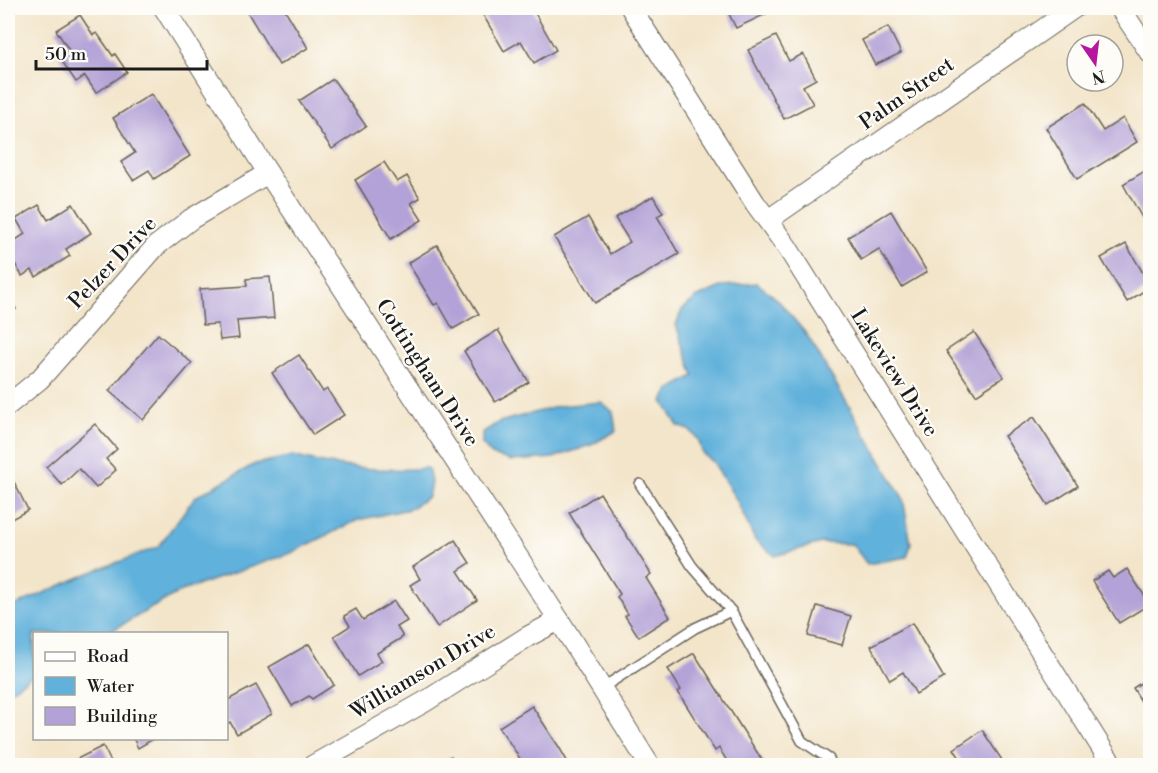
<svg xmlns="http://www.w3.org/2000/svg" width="1158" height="773" viewBox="0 0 1158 773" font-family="'Libre Bodoni',serif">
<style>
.water{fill:#61b1db;stroke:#3e667c;stroke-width:1.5}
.building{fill:#b3a2d7}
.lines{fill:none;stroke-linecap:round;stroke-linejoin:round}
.lane-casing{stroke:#676259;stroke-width:12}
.street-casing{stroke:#676259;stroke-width:22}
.lane{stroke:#fff;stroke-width:9}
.street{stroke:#fff;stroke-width:20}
.labels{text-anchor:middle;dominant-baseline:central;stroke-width:4.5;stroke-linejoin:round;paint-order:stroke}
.street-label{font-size:21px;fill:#1c1c1c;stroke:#fdfcf7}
</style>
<rect width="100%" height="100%" fill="#fdfcf7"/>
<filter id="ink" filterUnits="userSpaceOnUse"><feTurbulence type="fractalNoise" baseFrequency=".0167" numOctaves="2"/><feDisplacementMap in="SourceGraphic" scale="12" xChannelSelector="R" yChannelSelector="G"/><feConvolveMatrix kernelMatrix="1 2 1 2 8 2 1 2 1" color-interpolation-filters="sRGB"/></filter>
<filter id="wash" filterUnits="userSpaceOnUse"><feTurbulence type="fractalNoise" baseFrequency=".008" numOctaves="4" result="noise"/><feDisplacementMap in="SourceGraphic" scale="24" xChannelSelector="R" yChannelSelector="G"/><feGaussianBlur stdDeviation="1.35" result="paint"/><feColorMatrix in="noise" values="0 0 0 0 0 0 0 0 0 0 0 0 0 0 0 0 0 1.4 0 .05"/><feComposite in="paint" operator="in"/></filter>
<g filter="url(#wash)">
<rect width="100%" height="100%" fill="#f3e5ca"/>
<!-- water -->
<g class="water">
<polygon points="757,283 777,299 807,335 903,498 911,544 907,557 867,564 852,544 821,543 775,556 755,540 737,501 714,463 703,454 698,439 689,430 678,426 663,401 669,390 694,376 676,325 682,310 696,298 723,286"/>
<polygon points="601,402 613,412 616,431 591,445 553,458 512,461 492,455 482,444 482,433 499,422 560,406"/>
<path d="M293,456C335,468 384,472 428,468L431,482L428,497L409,509L358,520L291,553L179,592L108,633L34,634V674L8,692V617L14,606L87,574L158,547L195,497L255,464Z"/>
</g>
<g id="blocks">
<!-- building -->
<g class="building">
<polygon points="245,8 284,8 308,48 279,65"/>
<polygon points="479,8 532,8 556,50 534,63 521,41 504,51"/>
<polygon points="726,8 763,8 766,14 736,28"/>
<polygon points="80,15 93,35 97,33 113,56 115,54 127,72 96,93 85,76 76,82 59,57 69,50 56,30"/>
<polygon points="888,27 901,53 875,65 862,40"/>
<polygon points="776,36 789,61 803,54 816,79 803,86 813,104 784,119 748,50"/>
<polygon points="333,79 366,126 332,149 299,101"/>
<polygon points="151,94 190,156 154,179 149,170 133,180 121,162 135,153 113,118"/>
<polygon points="1085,103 1103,131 1123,118 1137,142 1077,179 1046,128"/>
<polygon points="384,162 397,182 407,176 420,198 411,203 422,220 391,239 355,180"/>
<polygon points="1150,168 1150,232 1123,184"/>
<polygon points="653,196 663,213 657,216 679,254 595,303 554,237 588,217 610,254 630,242 615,218"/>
<polygon points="73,204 91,233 66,249 70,256 36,277 32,270 22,276 8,252 8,245 25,234 16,219 39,205 48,220"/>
<polygon points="891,211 927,272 902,287 879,249 861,260 848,237"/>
<polygon points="1126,244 1150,285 1150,287 1127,302 1101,258"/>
<polygon points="437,245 479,314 453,329 438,303 434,305 408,263"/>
<polygon points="270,277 274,318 237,321 239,338 220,340 218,324 203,325 200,289 247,286 246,279"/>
<polygon points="8,297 16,309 8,314"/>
<polygon points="498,330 529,382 495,402 464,351"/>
<polygon points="974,332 1004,377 976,395 946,351"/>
<polygon points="158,334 192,363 143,420 109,391"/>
<polygon points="299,355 323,392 327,389 344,415 313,435 272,373"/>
<polygon points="1034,417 1078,486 1048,505 1004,436"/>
<polygon points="95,424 117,449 106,459 116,470 96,488 79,469 62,485 46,467"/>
<polygon points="14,482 28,510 8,521 8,485"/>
<polygon points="600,493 651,574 646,578 670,617 639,637 625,616 628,614 617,597 620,594 569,513"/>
<polygon points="455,540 470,563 458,571 477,600 437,627 410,585 420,579 413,567"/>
<polygon points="1127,569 1150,604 1119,623 1092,581 1108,571 1113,578"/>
<polygon points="394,601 407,621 397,627 403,637 377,653 382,661 358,676 334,636 350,626 344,616 356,609 363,620"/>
<polygon points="817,606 851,616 842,645 808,636"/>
<polygon points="912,623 944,678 916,694 903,672 890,680 871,646"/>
<polygon points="309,644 334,685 312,699 309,696 292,706 269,667"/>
<polygon points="694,653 744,732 766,766 730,766 719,748 715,751 678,692 681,690 668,669"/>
<polygon points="1150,677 1150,716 1133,688"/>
<polygon points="256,685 272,714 237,734 230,722 226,724 226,701"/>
<polygon points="532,706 559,747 570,766 525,766 499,727"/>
<polygon points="982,730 1006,766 965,766 954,749"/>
<polygon points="133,738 155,738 138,748"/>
<polygon points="103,746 113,766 63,766"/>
<polygon points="451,756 456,766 435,766"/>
</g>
</g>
</g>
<g filter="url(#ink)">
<use href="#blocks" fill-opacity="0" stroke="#676259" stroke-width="1.5"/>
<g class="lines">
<!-- lane casing -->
<g class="lane-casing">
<g id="lane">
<polyline points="640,484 692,566 731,611 802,741 829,759 832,766"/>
<polyline points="602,688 695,628 731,611"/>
</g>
</g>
<!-- street casing -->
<g class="street-casing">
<g id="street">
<polyline points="164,8 268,173 559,620 650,766"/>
<polyline points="631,8 755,203 787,247 1113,766"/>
<polyline points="1120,8 1150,53"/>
<polyline points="768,220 1074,8"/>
<polyline points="8,405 40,379 156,246 191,219 268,173"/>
<polyline points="312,766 426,701 527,637 559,620"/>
</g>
</g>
<!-- lane -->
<use href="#lane" class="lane"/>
<!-- street -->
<use href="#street" class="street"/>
</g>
</g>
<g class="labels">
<!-- street labels -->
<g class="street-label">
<text transform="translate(907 94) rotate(-35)">Palm Street</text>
<text transform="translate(113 263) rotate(-47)">Pelzer Drive</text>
<text transform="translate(427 373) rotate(57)">Cottingham Drive</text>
<text transform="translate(894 373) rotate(58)">Lakeview Drive</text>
<text transform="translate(423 672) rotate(-31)">Williamson Drive</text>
</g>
</g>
<!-- margin -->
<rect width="1158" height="773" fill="none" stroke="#fdfcf7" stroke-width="30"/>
<!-- legend -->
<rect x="33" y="632" width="195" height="108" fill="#fdfcf7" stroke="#a3a29f" stroke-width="1.5"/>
<rect x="45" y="652" width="30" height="9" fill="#ffffff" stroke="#a3a29f" stroke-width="1.5"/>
<text x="87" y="662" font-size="18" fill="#1c1c1c">Road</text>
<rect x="45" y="677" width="30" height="18" fill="#61b1db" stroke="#a3a29f" stroke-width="1.5"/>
<text x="87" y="692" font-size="18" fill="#1c1c1c">Water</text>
<rect x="45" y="707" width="30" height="18" fill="#b3a2d7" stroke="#a3a29f" stroke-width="1.5"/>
<text x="87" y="722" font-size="18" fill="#1c1c1c">Building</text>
<!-- north arrow -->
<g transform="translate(1095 63) rotate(166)"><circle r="28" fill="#fdfcf7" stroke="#a3a29f" stroke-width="1.5"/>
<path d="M0-4.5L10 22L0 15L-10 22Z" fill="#b5179e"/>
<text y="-9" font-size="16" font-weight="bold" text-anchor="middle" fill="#1c1c1c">N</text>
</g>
<!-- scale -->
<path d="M36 60v9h171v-9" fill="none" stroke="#1c1c1c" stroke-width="3"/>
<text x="45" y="60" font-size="18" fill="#1c1c1c" stroke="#fdfcf7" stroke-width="4.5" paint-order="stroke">50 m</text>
</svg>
